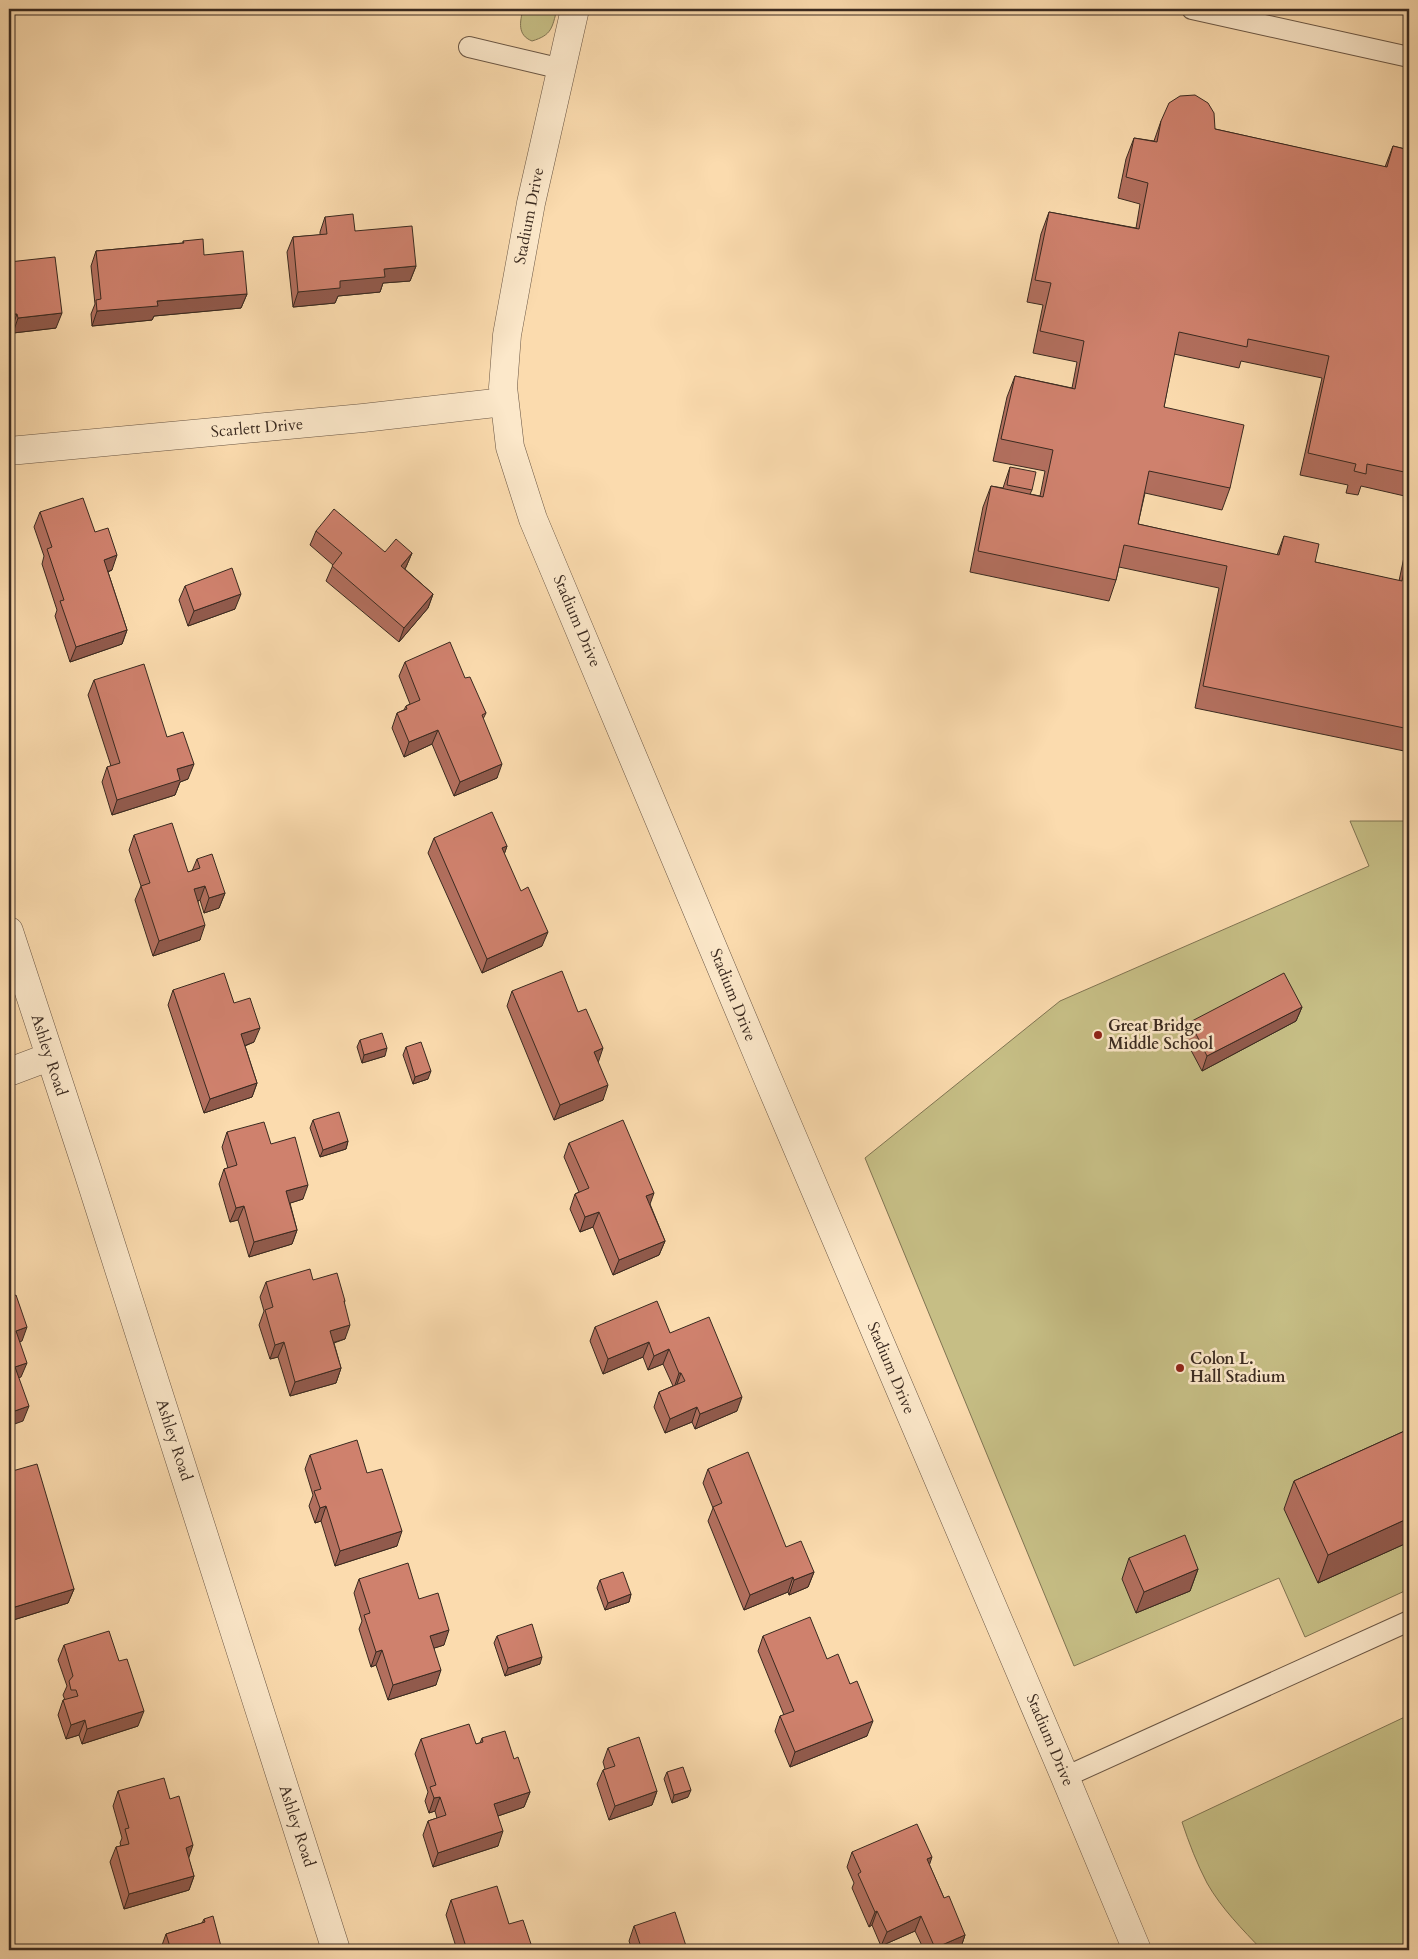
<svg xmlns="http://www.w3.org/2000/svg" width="1418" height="1959" viewBox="0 0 1418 1959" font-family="Cardo,serif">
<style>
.grass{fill:#c6be85;stroke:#807452}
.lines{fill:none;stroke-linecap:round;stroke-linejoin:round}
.service-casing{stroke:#6a5644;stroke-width:22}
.minor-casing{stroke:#6a5644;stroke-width:29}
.service{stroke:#fce8ca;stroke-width:20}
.minor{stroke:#fce8ca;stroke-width:28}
.wall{fill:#b26f5e;stroke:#3a2a20}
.shaded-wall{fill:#915a4c;stroke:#3a2a20}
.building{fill:#cf816d;stroke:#3a2a20}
.poi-dot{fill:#8f2418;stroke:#fce8ca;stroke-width:2}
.labels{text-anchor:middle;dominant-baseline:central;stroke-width:5;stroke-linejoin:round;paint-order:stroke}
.street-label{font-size:16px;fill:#3a2a20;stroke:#fce8ca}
.poi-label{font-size:16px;font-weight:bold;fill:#3a2a20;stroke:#fce8ca;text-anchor:start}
</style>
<rect width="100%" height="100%" fill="#fbdbae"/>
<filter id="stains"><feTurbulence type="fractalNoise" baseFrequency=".004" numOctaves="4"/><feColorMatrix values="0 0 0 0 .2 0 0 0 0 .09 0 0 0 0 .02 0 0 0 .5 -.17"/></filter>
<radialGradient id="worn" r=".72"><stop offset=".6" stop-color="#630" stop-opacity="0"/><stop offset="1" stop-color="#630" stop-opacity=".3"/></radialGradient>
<!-- grass -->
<g class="grass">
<path d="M523,9H557C552,28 552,35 532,41C517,35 520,22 523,9Z"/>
<polygon points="1350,821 1409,821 1409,1589 1305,1637 1279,1578 1074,1666 865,1158 1060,1001 1369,866"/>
<path d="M1409,1715V1950H1262C1243,1930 1221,1908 1207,1883C1197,1864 1189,1843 1182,1822Z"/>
</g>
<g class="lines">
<!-- service casing -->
<g class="service-casing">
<g id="service">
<polyline points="1192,9 1409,57"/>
<polyline points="469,47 562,69"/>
<polyline points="1065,1777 1409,1621"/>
</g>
</g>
<!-- minor casing -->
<g class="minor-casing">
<g id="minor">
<polyline points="575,9 531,203 507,335 503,387 510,447 533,519 765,1072 1065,1777 1137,1950"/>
<polyline points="9,451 363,418 504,402"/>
<polyline points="9,931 88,1172 336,1950"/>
<polyline points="9,1072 49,1057"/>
</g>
</g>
<!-- service -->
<use href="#service" class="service"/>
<!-- minor -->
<use href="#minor" class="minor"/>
</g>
<!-- wall -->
<g class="wall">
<polygon points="1161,121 1215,129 1385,167 1393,146 1409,150 1409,497 1361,486 1358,495 1346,493 1348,485 1300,475 1322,378 1241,361 1239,368 1174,354 1164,407 1230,488 1222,510 1145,493 1138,524 1277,555 1284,536 1315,562 1399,581 1409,533 1409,752 1195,708 1219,588 1119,567 1116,580 1109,601 970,572 983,507 991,486 1003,488 1010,467 1032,490 1030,494 1040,496 1045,471 993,461 1007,397 1015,376 1072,388 1077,362 1033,353 1043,305 1027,302 1041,234 1049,212 1136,228 1140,204 1118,198 1126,159 1134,138 1154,141"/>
<polygon points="325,217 355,231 416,266 410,281 383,283 380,292 338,296 335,303 293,307 287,252 293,237 320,235 320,232"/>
<polygon points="183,241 204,255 247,294 241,308 154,316 152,320 92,326 91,314 95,304 91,266 96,251 183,243"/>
<polygon points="9,262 56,328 13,333"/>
<polygon points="40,512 95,532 112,570 108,572 127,630 122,644 70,662 55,616 57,610 42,564 44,556 34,527"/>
<polygon points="316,531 385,552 412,553 406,567 405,569 433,594 428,608 399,642 326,581 333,565 310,545"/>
<polygon points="185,586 235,609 188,626 179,600"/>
<polygon points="405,662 465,678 486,713 483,719 497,778 454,796 432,744 404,757 392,728 397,713 404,710 406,706 410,704 399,676"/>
<polygon points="94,680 167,737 188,779 180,782 175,795 112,815 102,782 107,767 111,766 88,695"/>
<polygon points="134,835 188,872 192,871 197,859 225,893 219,908 204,913 200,900 198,901 200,940 153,956 135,900 141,886 129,850"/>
<polygon points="434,838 507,846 504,854 542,946 482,973 428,853"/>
<polygon points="173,990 234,1003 254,1042 245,1046 257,1083 252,1097 204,1113 168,1005"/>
<polygon points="512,991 598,1062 603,1100 554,1120 507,1006"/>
<polygon points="1302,1007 1296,1021 1202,1071 1184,1037 1190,1022"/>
<polygon points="360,1040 385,1056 362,1063 357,1047"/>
<polygon points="406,1047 428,1079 413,1084 403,1055"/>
<polygon points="313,1120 348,1141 346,1149 320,1157 310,1128"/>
<polygon points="227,1132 271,1144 303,1199 290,1203 297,1230 292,1244 249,1257 238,1220 230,1222 219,1184 224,1169 228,1168 222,1147"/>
<polygon points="569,1143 650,1204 665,1241 659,1255 613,1275 593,1227 580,1232 570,1209 575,1194 579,1192 564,1157"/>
<polygon points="313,1280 345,1301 344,1303 345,1339 334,1343 341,1368 336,1383 290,1396 278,1357 270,1359 259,1325 264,1311 260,1297 266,1282"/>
<polygon points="595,1327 670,1333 737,1411 695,1429 692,1422 665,1433 654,1407 659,1392 673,1386 663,1364 648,1370 643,1357 603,1374 590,1341"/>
<polygon points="1409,1429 1409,1542 1318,1583 1284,1509 1294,1481"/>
<polygon points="310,1455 367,1473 397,1546 335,1566 321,1521 315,1523 309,1506 313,1495 305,1469"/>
<polygon points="708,1469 786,1547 814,1572 808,1587 789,1595 788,1592 744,1610 708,1521 713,1508 703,1483"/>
<polygon points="9,1472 74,1589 68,1603 10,1621 9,1618"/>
<polygon points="1129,1558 1198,1569 1190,1591 1136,1613 1122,1579"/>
<polygon points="359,1579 419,1599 444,1645 434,1648 436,1685 388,1700 376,1665 371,1667 359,1629 362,1621 354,1593"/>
<polygon points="600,1580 631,1594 629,1602 605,1610 597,1588"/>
<polygon points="497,1636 540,1664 505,1676 494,1643"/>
<polygon points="763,1636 827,1659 850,1684 867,1736 790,1767 775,1731 780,1716 784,1715 758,1651"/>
<polygon points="64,1645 138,1726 82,1744 79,1735 66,1739 58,1715 63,1700 65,1700 63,1695 67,1686 58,1660"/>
<polygon points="482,1738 514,1759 530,1792 524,1807 498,1816 498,1846 433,1867 423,1835 428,1821 437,1818 435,1811 429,1813 425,1801 428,1792 415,1754 421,1739 476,1744 480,1743"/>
<polygon points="608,1748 657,1791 652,1805 609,1820 597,1784 603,1770 605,1769 603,1762"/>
<polygon points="667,1772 688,1797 672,1803 664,1779"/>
<polygon points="118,1791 170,1799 194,1876 189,1890 124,1909 110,1862 116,1847 121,1846 120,1843 122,1838 113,1806"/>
<polygon points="852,1852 929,1864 944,1898 965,1935 960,1950 924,1950 915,1931 881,1946 872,1925 869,1927 852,1888 854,1883 847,1867"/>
<polygon points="451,1900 509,1924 533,1950 457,1950 446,1915"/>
<polygon points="204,1919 222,1950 162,1950 161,1948 166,1934 202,1923"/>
<polygon points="634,1926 687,1949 687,1950 632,1950 629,1941"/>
</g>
<!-- shaded-wall -->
<g class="shaded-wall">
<polygon points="416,266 410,281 383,283 380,292 338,296 335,303 293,307 298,292 384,269"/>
<polygon points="247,294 241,308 154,316 152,320 92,326 97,311 157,301"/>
<polygon points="62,313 56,328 13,333 18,318"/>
<polygon points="9,314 17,314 12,328 9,329"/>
<polygon points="412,553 406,567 395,581 401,566"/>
<polygon points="117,555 112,570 98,575 104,560"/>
<polygon points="241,594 235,609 188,626 194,611"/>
<polygon points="433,594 428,608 399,642 404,628"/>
<polygon points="127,630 122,644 70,662 76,647"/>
<polygon points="438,730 432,744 404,757 409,742"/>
<polygon points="194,764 188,779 180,782 175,795 112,815 117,800 177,769"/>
<polygon points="502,764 497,778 454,796 460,782"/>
<polygon points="507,846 502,861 502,848"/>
<polygon points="205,886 200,900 188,904 194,889"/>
<polygon points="225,893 219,908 204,913 209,898"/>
<polygon points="205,925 200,940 153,956 159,941"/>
<polygon points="548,932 542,946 482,973 487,959"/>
<polygon points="1302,1007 1296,1021 1202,1071 1207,1056"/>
<polygon points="260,1028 254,1042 236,1049 241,1034"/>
<polygon points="387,1048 385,1056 362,1063 364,1055"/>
<polygon points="603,1048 598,1063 594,1052"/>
<polygon points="431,1071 428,1079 413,1084 415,1077"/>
<polygon points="257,1083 252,1097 204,1113 210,1099"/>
<polygon points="608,1085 603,1100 554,1120 560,1105"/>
<polygon points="348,1141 346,1149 320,1157 323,1150"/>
<polygon points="308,1185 303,1199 281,1206 286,1191"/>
<polygon points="654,1193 649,1207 646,1196"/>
<polygon points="244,1206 238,1220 230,1222 236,1208"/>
<polygon points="599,1212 593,1227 580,1232 585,1217"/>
<polygon points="297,1230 292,1244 249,1257 254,1242"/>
<polygon points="665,1241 659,1255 613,1275 619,1260"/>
<polygon points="350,1325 345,1339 325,1345 330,1331"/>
<polygon points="27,1327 22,1341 10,1346 16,1331"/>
<polygon points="284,1342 278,1357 270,1359 275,1345"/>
<polygon points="649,1342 643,1357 603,1374 608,1359"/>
<polygon points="669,1349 663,1364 648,1370 654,1356"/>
<polygon points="27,1363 21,1377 9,1382 15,1367"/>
<polygon points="341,1368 336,1383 290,1396 295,1382"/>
<polygon points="679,1373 681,1373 676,1387 674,1388"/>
<polygon points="742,1397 737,1411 695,1429 700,1414"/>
<polygon points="29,1406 23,1421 9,1426 9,1413"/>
<polygon points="697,1407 692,1422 665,1433 670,1419"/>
<polygon points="326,1506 321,1521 315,1523 320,1508"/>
<polygon points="1409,1518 1409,1542 1318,1583 1328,1555"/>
<polygon points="402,1531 397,1546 335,1566 340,1551"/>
<polygon points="1198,1569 1190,1591 1136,1613 1144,1592"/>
<polygon points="814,1572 808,1587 789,1595 794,1580"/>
<polygon points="793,1577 788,1592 744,1610 750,1595"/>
<polygon points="74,1589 68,1603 10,1621 15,1607"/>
<polygon points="631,1594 629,1602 605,1610 608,1603"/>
<polygon points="449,1630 444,1645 425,1651 430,1636"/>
<polygon points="382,1650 376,1665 371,1667 376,1652"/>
<polygon points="542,1657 540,1664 505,1676 508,1668"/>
<polygon points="441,1670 436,1685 388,1700 393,1685"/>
<polygon points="144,1711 138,1726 82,1744 87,1729"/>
<polygon points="85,1720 79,1735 66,1739 71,1725"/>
<polygon points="873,1721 867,1736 790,1767 795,1752"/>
<polygon points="691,1790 688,1797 672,1803 674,1795"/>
<polygon points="657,1791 652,1805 609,1820 615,1806"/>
<polygon points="530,1792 524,1807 489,1819 494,1804"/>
<polygon points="440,1797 435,1811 429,1813 434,1798"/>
<polygon points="503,1831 498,1846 433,1867 438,1853"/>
<polygon points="193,1845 188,1860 186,1848"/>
<polygon points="932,1857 927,1872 927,1859"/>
<polygon points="194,1876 189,1890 124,1909 129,1894"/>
<polygon points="877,1911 872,1925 869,1927 875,1912"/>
<polygon points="921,1916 915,1931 881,1946 887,1932"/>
<polygon points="965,1935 960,1950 934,1950 935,1948"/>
</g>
<!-- building -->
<g class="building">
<polygon points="1195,95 1208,103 1214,113 1215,129 1387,167 1393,146 1409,150 1409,473 1367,464 1366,474 1354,471 1356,464 1308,453 1329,356 1248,339 1247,347 1179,332 1164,407 1244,425 1230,488 1149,471 1138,524 1279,555 1284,536 1319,544 1315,562 1402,581 1409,549 1409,729 1203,686 1227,566 1124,545 1116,580 978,551 991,486 1043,497 1053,450 1001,439 1015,376 1075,389 1084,341 1040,331 1051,283 1035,280 1049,212 1139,229 1148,183 1126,177 1134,138 1157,142 1161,121 1169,103 1180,96"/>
<polygon points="353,214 355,231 412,226 416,266 384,269 385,277 340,281 340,288 298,292 293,237 327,234 325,217"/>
<polygon points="203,239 204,255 243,251 247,294 157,301 158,306 97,311 96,300 101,299 96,251 184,243 183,241"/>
<polygon points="55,257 62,313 18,318 17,314 9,314 9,262"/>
<polygon points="1010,467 1036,472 1032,490 1007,485"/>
<polygon points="83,498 95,532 108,528 117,555 104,560 127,630 76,647 60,601 64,600 47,549 52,547 40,512"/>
<polygon points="334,509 385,552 396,539 412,553 401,566 433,594 404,628 332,566 342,553 316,531"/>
<polygon points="232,568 241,594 194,611 185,586"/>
<polygon points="450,642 465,678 470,677 486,713 482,715 502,764 460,782 438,730 409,742 397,713 407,709 406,706 420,700 405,662"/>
<polygon points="144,664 167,737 183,732 194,764 177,769 180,780 117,800 107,767 120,763 94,680"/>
<polygon points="492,812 507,846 502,848 521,891 528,887 548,932 487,959 434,838"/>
<polygon points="172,823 188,872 200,868 197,859 212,854 225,893 209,898 205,886 194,889 205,925 159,941 141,886 150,883 134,835"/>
<polygon points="562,971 578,1012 586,1009 603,1048 594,1052 608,1085 560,1105 512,991"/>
<polygon points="224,973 234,1003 250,998 260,1028 241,1034 257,1083 210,1099 173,990"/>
<polygon points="1284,973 1302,1007 1207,1056 1190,1022"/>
<polygon points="382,1033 387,1048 364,1055 360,1040"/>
<polygon points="421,1042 431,1071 415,1077 406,1047"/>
<polygon points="339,1112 348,1141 323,1150 313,1120"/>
<polygon points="623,1120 654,1193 646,1196 665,1241 619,1260 599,1212 585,1217 575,1194 589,1188 569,1143"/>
<polygon points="264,1122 271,1144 295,1137 308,1185 286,1191 297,1230 254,1242 244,1206 236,1208 224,1169 237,1165 227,1132"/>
<polygon points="310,1269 313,1280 337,1273 345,1301 344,1301 350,1325 330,1331 341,1368 295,1382 284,1342 275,1345 265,1310 273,1307 266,1282"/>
<polygon points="16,1295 27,1327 16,1331 27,1363 15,1367 29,1406 9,1413 9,1298"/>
<polygon points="657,1301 670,1333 709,1317 742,1397 700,1414 697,1407 670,1419 659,1392 685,1381 681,1373 679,1373 669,1349 654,1356 649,1342 608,1359 595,1327"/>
<polygon points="1409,1429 1409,1518 1328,1555 1294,1481"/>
<polygon points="357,1440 367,1473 382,1469 402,1531 340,1551 326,1506 320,1508 314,1491 321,1489 310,1455"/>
<polygon points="748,1452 786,1547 801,1541 814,1572 794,1580 793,1577 750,1595 713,1507 722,1503 708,1469"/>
<polygon points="37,1464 74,1589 15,1607 9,1586 9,1472"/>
<polygon points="1185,1535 1198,1569 1144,1592 1129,1558"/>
<polygon points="408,1563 419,1599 438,1593 449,1630 430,1636 441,1670 393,1685 382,1650 376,1652 364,1615 370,1613 359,1579"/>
<polygon points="623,1572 631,1594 608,1603 600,1580"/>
<polygon points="810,1617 827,1659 838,1654 850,1684 857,1681 873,1721 795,1752 780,1716 794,1711 763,1636"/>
<polygon points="532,1624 542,1657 508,1668 497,1636"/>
<polygon points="109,1631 119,1661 127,1659 144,1711 87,1729 85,1720 71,1725 63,1700 78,1696 76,1690 71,1690 69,1681 73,1676 64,1645"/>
<polygon points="469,1724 476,1744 483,1742 482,1738 505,1731 514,1759 518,1757 530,1792 494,1804 503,1831 438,1853 428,1821 446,1815 440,1797 434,1798 430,1787 436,1785 421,1739"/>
<polygon points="639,1737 657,1791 615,1806 603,1770 615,1766 608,1748"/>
<polygon points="683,1767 691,1790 674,1795 667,1772"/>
<polygon points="164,1778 170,1799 179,1796 193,1845 186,1848 194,1876 129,1894 116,1847 129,1844 125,1829 129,1828 118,1791"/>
<polygon points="917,1824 932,1857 927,1859 944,1898 949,1896 965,1935 935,1948 921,1916 887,1932 877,1911 875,1912 858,1874 861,1872 852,1852"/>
<polygon points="497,1886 509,1924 523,1920 533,1950 467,1950 451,1900"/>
<polygon points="675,1912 687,1949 685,1950 642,1950 634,1926"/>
<polygon points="213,1916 222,1950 171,1950 166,1934 205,1922 204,1919"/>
</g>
<!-- markers -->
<g class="poi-dot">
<circle cx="1098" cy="1035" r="5"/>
<circle cx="1180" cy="1368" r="5"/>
</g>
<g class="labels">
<!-- street labels -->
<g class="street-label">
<text transform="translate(529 216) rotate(-79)">Stadium Drive</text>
<text transform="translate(257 428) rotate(-5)">Scarlett Drive</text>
<text transform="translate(577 621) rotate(67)">Stadium Drive</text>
<text transform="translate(733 995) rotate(68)">Stadium Drive</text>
<text transform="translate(49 1055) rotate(72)">Ashley Road</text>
<text transform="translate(891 1368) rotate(67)">Stadium Drive</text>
<text transform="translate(174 1440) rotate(72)">Ashley Road</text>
<text transform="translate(1050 1740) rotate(67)">Stadium Drive</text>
<text transform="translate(297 1826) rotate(72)">Ashley Road</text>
</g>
<!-- poi labels -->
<g class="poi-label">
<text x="1108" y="1026">Great Bridge<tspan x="1108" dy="18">Middle School</tspan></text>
<text x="1190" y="1359">Colon L.<tspan x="1190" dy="18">Hall Stadium</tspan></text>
</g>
</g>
<!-- margin -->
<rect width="1418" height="1959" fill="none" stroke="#fbdbae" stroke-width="30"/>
<rect x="10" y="10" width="1398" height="1939" fill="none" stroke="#3a2a20" stroke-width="2.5"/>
<rect x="15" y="15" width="1388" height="1929" fill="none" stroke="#3a2a20"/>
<rect width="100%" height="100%" filter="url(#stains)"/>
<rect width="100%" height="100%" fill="url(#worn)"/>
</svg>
